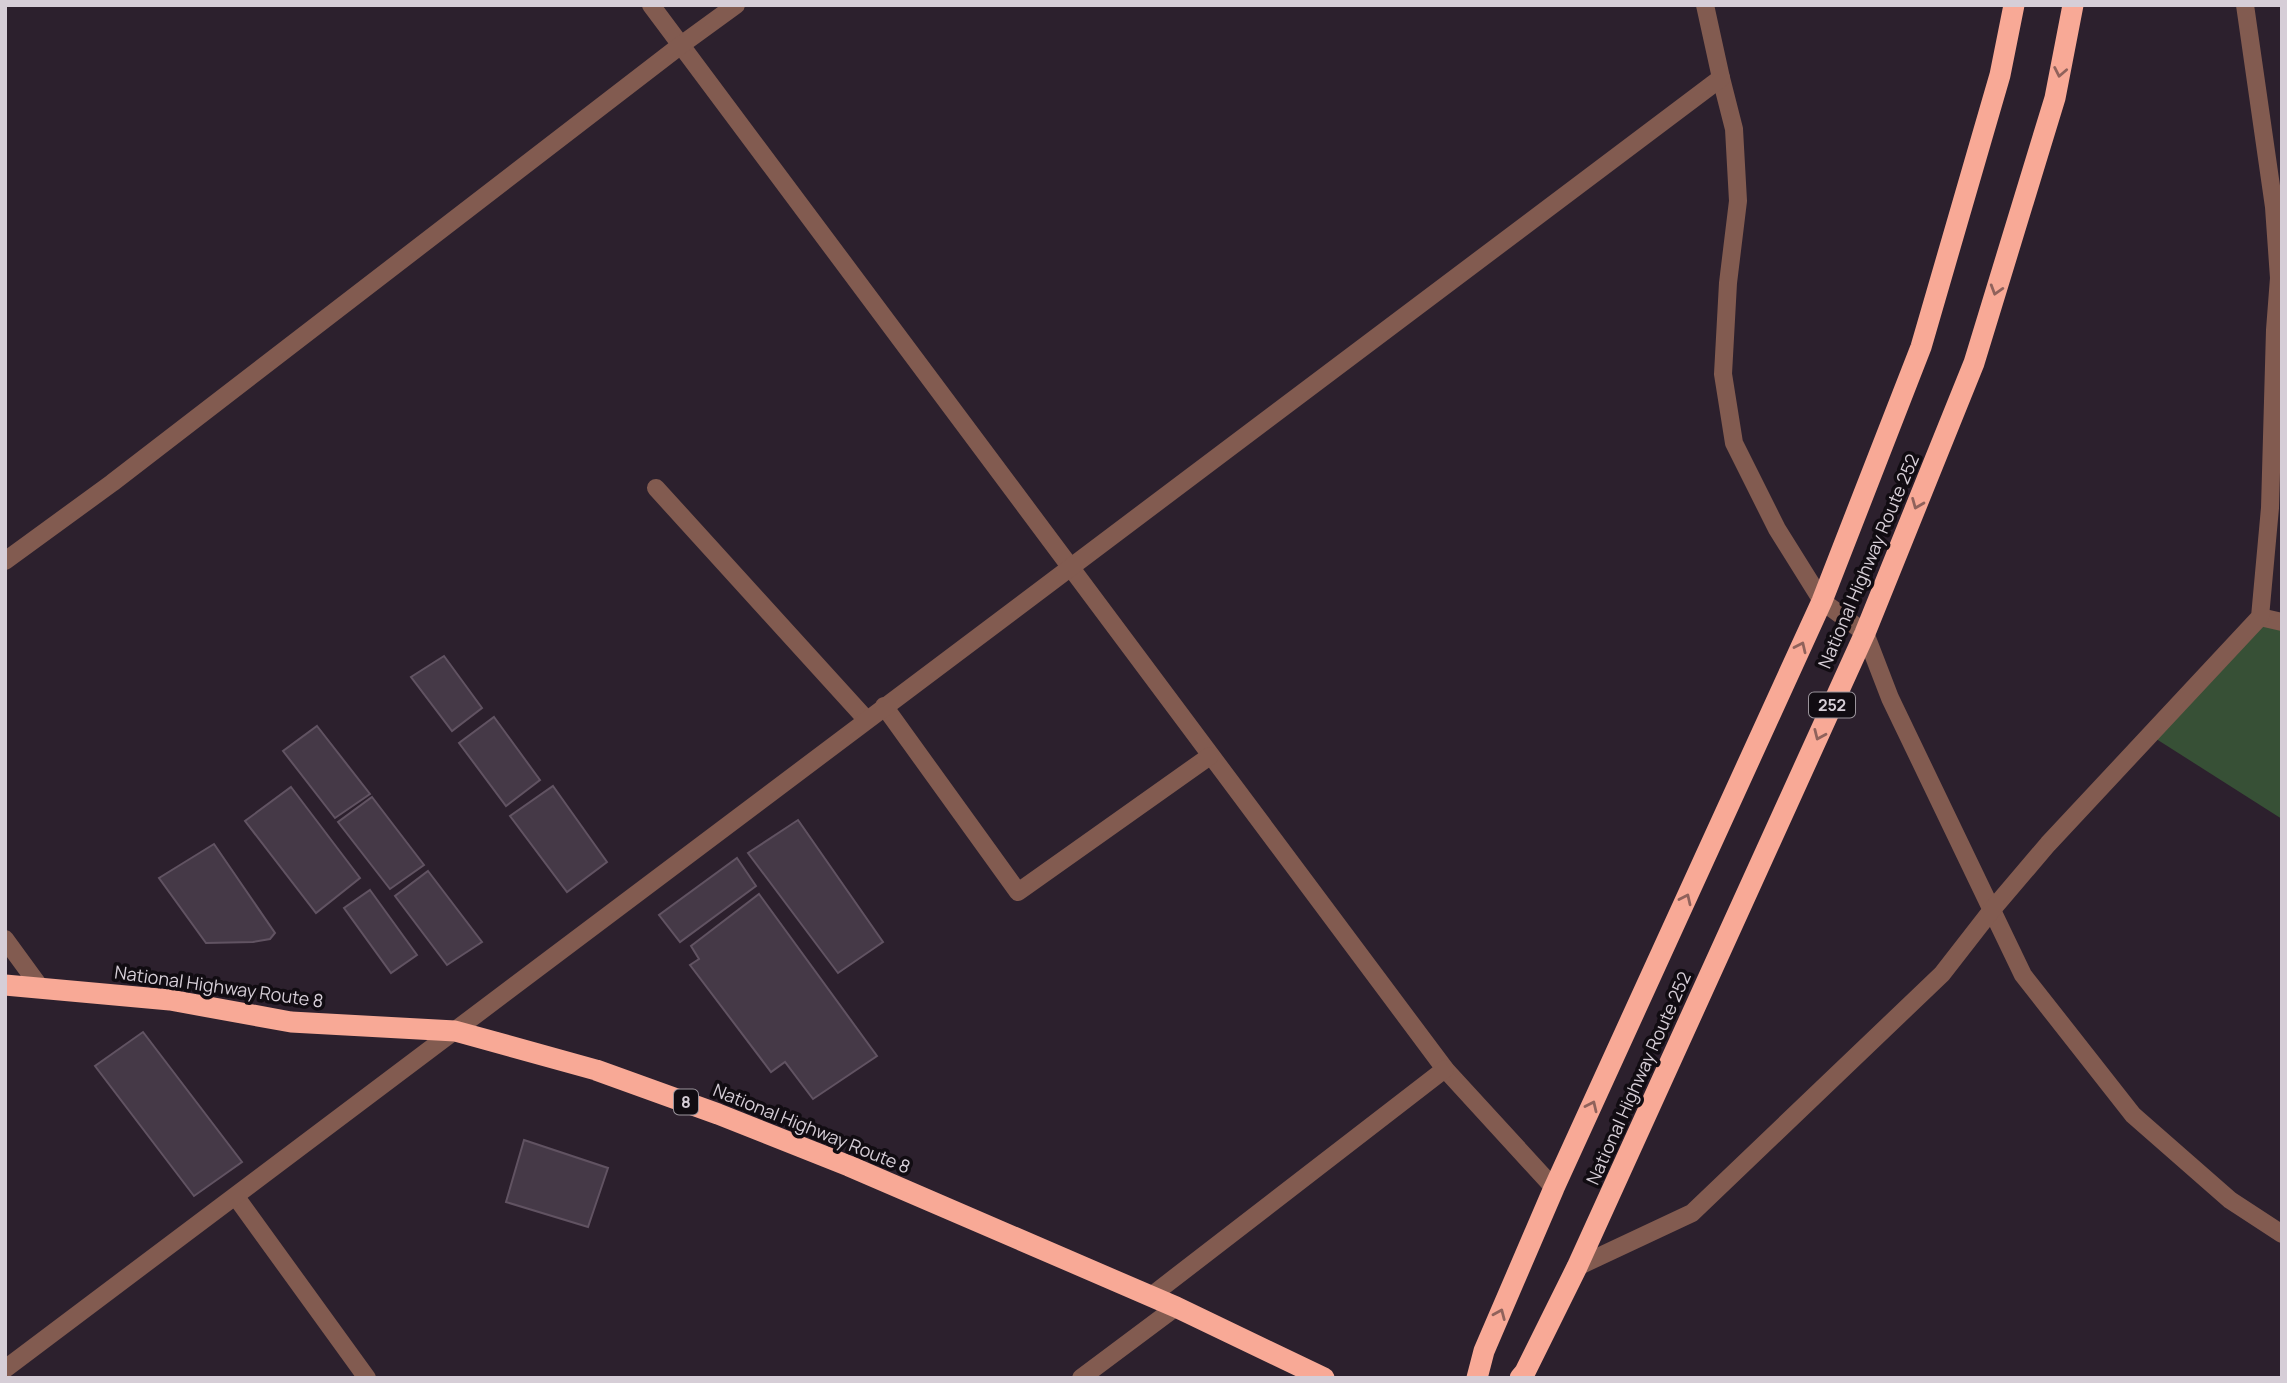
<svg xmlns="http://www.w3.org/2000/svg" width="2287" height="1383" viewBox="0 0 2287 1383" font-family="Manrope,sans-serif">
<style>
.green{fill:#375036}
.building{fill:#453947;stroke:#615362;stroke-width:2}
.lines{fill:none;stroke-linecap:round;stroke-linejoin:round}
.minor{stroke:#825b50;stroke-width:18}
.highway{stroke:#f8a996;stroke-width:21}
.oneway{stroke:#90625b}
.labels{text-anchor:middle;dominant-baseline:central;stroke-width:7;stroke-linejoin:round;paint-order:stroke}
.shield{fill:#110c12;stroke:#9b949c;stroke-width:2}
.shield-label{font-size:16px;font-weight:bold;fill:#d6ced7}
.street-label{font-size:18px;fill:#d6ced7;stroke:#110c12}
</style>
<rect width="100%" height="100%" fill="#2c202d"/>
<!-- green -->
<polygon class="green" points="2260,617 2282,622 2282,819 2150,735"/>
<!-- building -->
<g class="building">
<polygon points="444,656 482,708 452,731 411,677"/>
<polygon points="494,717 540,780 506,806 459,743"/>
<polygon points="317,726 370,794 335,818 283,751"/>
<polygon points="553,786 607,862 567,892 510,816"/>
<polygon points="291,787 360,878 316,913 245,821"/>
<polygon points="372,797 424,865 390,889 338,822"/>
<polygon points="798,820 883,942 838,973 748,853"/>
<polygon points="214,844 275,933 270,939 253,942 206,943 159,878"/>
<polygon points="737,858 756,886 680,942 659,915"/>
<polygon points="428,871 482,942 447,965 395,896"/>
<polygon points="370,890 417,955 391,973 344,908"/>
<polygon points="759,894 877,1056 813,1099 785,1062 771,1072 690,965 699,959 691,946"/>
<polygon points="143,1032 242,1162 194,1196 95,1066"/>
<polygon points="524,1140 608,1168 588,1227 506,1202"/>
</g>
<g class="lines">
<!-- minor -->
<g class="minor">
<polyline points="651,5 1445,1069 1554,1188"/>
<polyline points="1721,78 1734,129 1738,201 1728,283 1723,374 1734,443 1777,529 1822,601 1865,633 1890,698 2023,975 2133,1115 2230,1200 2282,1234"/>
<polyline points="656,488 866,719"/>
<polyline points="5,561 112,483 681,45 736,5"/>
<polyline points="2260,617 2282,622"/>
<polyline points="884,706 1018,892 1210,756"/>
<polyline points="5,939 40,987"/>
<polyline points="236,1197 367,1378"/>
<polyline points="1577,1267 1692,1213 1942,974 1991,911 2048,844 2260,617 2270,508 2275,330 2279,278 2274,207 2245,5"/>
<polyline points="1151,1296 1445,1069"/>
<polyline points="5,1369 1721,78 1705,5"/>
<polyline points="1081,1378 1176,1307"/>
</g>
<!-- highway -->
<g class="highway">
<polyline points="5,985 170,1000 291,1022 455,1031 596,1070 718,1114 849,1166 1176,1307 1324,1378"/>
<polyline points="1477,1378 1484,1351 1554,1188 1822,601 1921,347 2000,75 2014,5"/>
<polyline points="1520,1378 1525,1372 1577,1267 1865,633 1974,363 2055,98 2073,5"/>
</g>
</g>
<!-- one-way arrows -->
<defs><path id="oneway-chevron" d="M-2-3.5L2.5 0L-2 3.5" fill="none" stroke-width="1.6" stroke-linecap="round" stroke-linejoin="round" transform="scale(1.75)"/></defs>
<g class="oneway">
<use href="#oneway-chevron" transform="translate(2060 72) rotate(101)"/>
<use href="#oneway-chevron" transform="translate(1996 290) rotate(107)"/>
<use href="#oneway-chevron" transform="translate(1917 504) rotate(112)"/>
<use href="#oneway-chevron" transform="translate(1801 647) rotate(-65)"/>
<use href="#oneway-chevron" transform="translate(1819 735) rotate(114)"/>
<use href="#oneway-chevron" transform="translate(1686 899) rotate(-65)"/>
<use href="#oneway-chevron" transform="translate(1592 1106) rotate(-65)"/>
<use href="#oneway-chevron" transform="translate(1500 1314) rotate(-67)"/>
</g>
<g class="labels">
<!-- shield labels -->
<g class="shield">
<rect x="1809" y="692.5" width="46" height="25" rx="5"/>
<rect x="674" y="1089.5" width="24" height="25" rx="5"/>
</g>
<g class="shield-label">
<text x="1832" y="705">252</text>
<text x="686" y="1102">8</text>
</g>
<!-- street labels -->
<g class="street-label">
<text transform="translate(1868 561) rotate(-67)">National Highway Route 252</text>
<text transform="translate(219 986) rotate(8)">National Highway Route 8</text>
<text transform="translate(1638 1078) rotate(-66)">National Highway Route 252</text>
<text transform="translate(812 1128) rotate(22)">National Highway Route 8</text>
</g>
</g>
<!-- border -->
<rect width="2287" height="1383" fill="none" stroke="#d6ced7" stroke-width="14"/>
</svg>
